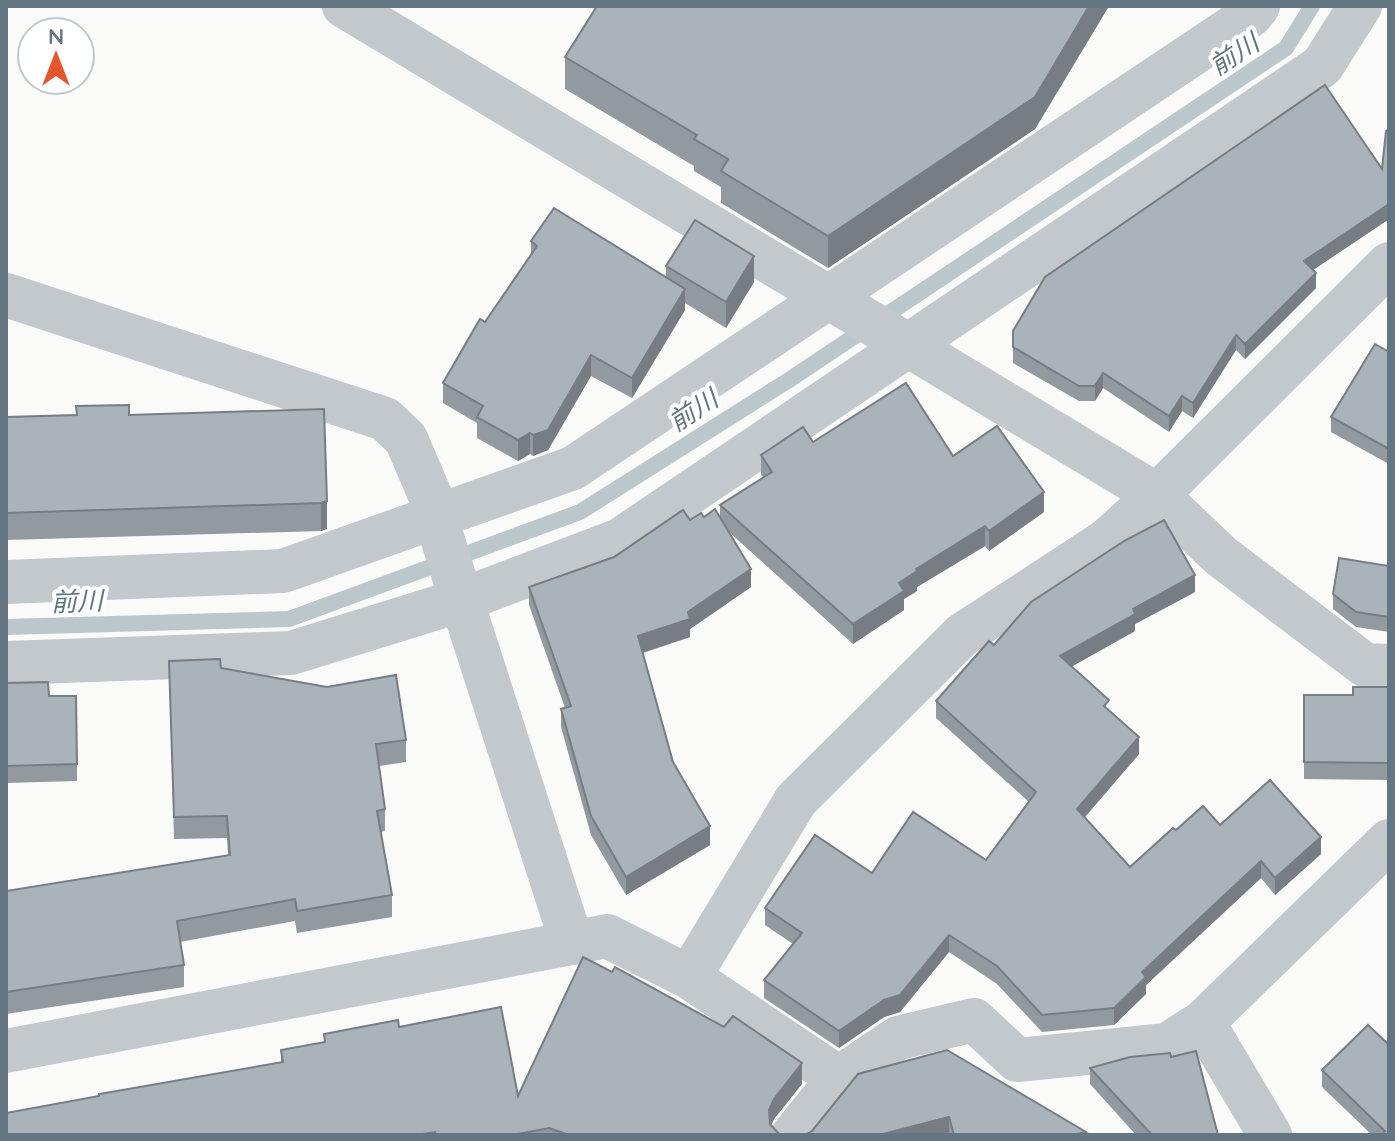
<svg xmlns="http://www.w3.org/2000/svg" width="1395" height="1141" viewBox="0 0 1395 1141" font-family="Quicksand,'Noto Sans JP',sans-serif">
<style>
.lines{fill:none;stroke-linecap:round;stroke-linejoin:round}
.stream{stroke:#bbc7cb;stroke-width:16}
.minor{stroke:#c3c8cc;stroke-width:44}
.wall{fill:#929a9f}
.shaded-wall{fill:#777d82}
.building{fill:#aab3b9;stroke:#777d82;stroke-width:2}
.labels{text-anchor:middle;dominant-baseline:central;stroke-width:8;stroke-linejoin:round;paint-order:stroke}
.water-label{font-size:26px;font-style:italic;fill:#60757c;stroke:#fff}
</style>
<rect width="100%" height="100%" fill="#fafaf8"/>
<g class="lines">
<!-- stream -->
<polyline class="stream" points="6,627 289,619 580,512 789,380 1286,48 1312,6"/>
<!-- minor -->
<g class="minor">
<polyline points="344,6 1157,495 1221,556 1365,665 1389,666"/>
<polyline points="6,295 385,419 406,439 438,514 439,527 456,583 572,943 607,936 689,977 839,1078"/>
<polyline points="6,582 283,571 573,468 1251,15 1258,6"/>
<polyline points="6,663 291,653 462,600 620,540 1322,66 1360,6"/>
<polyline points="689,977 796,800 962,635 1106,541 1157,495 1389,264"/>
<polyline points="1203,1022 1270,1135"/>
<polyline points="6,1051 572,943"/>
<polyline points="793,1135 839,1078 898,1038 974,1020 1017,1060 1167,1045 1203,1022 1389,841"/>
</g>
</g>
<!-- wall -->
<g class="wall">
<polygon points="597,6 1109,6 1035,129 828,268 721,203 721,187 694,171 694,166 565,89 565,57"/>
<polygon points="1389,129 1389,219 1313,270 1316,288 1245,359 1236,350 1193,418 1182,411 1169,432 1103,388 1095,401 1079,401 1013,363 1013,331 1382,169"/>
<polygon points="531,241 666,277 666,266 754,282 726,328 685,303 685,310 632,398 591,376 548,450 533,456 530,454 518,461 477,438 477,423 443,403 443,383 531,254"/>
<polygon points="1389,325 1389,346 1388,346 1388,327"/>
<polygon points="1389,352 1389,464 1331,432 1331,417"/>
<polygon points="76,406 129,415 324,409 327,529 321,531 6,540 6,417 76,415"/>
<polygon points="813,442 953,456 1044,512 989,551 985,546 917,587 917,591 904,599 904,610 853,644 729,532 751,587 690,629 690,637 643,653 673,762 710,845 626,895 591,835 561,727 561,709 565,708 529,605 529,587 614,557 690,520 704,517 720,518 720,505 763,477 761,475 761,455"/>
<polygon points="1389,566 1389,632 1356,627 1333,609 1333,594"/>
<polygon points="1195,592 1135,624 1135,631 1071,667 1109,710 1139,754 1085,817 1130,867 1176,830 1220,825 1321,854 1275,895 1261,878 1146,985 1146,994 1114,1025 1042,1032 997,984 949,952 900,1012 884,1017 839,1048 764,998 764,980 793,944 765,925 765,908 872,873 986,860 1029,802 936,718 936,701 994,645"/>
<polygon points="169,661 221,668 406,740 406,762 379,766 385,809 385,831 381,832 392,895 392,917 297,933 295,921 180,942 184,965 184,987 6,1014 6,891 228,855 227,838 174,839"/>
<polygon points="6,683 49,696 77,764 77,781 6,783"/>
<polygon points="1389,687 1389,780 1304,779 1304,695 1353,695"/>
<polygon points="399,1027 518,1096 802,1084 774,1119 771,1125 780,1135 6,1135 281,1062 281,1050 324,1043 324,1034"/>
<polygon points="1171,1057 1218,1135 1136,1135 1090,1084 1090,1068"/>
<polygon points="1322,1070 1389,1135 1372,1135 1322,1087"/>
<polygon points="858,1074 1086,1135 805,1135 812,1131"/>
</g>
<!-- shaded-wall -->
<g class="shaded-wall">
<polygon points="1089,6 1109,6 1035,129 828,268 828,236"/>
<polygon points="1389,204 1389,219 1304,276 1304,261"/>
<polygon points="754,256 754,282 726,328 726,302"/>
<polygon points="1316,273 1316,288 1245,359 1245,344"/>
<polygon points="685,289 685,310 632,398 632,378"/>
<polygon points="1236,335 1236,350 1193,418 1193,403"/>
<polygon points="591,355 591,376 548,450 533,456 533,435"/>
<polygon points="1103,373 1103,388 1095,401 1095,386"/>
<polygon points="1182,396 1182,411 1169,432 1169,416"/>
<polygon points="530,433 530,454 518,461 518,440"/>
<polygon points="1044,492 1044,512 989,551 989,531"/>
<polygon points="327,501 327,529 321,531 321,503"/>
<polygon points="985,526 985,546 917,587 917,591 904,599 904,610 853,644 853,624 899,583 916,569"/>
<polygon points="751,569 751,587 690,629 690,637 638,654 638,636 688,612"/>
<polygon points="1195,575 1195,592 1135,624 1135,631 1060,673 1060,656 1133,609"/>
<polygon points="1139,737 1139,754 1077,826 1077,809"/>
<polygon points="710,826 710,845 626,895 626,877"/>
<polygon points="1321,837 1321,854 1275,895 1275,878"/>
<polygon points="1261,861 1261,878 1146,985 1146,994 1114,1025 1114,1008 1142,972"/>
<polygon points="949,935 949,952 900,1012 884,1017 839,1048 839,1031"/>
<polygon points="802,1063 802,1084 774,1119 769,1130 769,1110 774,1099"/>
<polygon points="949,1117 949,1135 879,1135"/>
</g>
<!-- building -->
<g class="building">
<polygon points="597,6 1089,6 1035,97 828,236 721,171 728,159 694,139 697,135 565,57"/>
<polygon points="1325,85 1382,169 1386,131 1389,129 1389,204 1304,261 1316,273 1245,344 1236,335 1193,403 1182,396 1169,416 1103,373 1095,386 1079,386 1013,347 1013,331 1045,277"/>
<polygon points="554,208 685,289 632,378 591,355 548,430 533,435 530,433 518,440 477,417 483,406 443,383 480,319 485,322 537,246 531,241"/>
<polygon points="695,220 754,256 726,302 666,266"/>
<polygon points="1375,344 1389,352 1389,449 1331,417"/>
<polygon points="906,383 953,456 997,426 1044,492 989,531 985,526 916,569 917,571 899,583 904,591 853,624 720,505 772,472 761,455 803,427 813,442"/>
<polygon points="129,405 129,415 324,409 327,501 321,503 6,513 6,417 77,415 76,406"/>
<polygon points="715,509 751,569 688,612 690,619 638,636 673,762 710,826 626,877 591,816 561,709 571,706 529,587 614,557 683,510 690,520 701,513 704,517"/>
<polygon points="1164,520 1195,575 1133,609 1135,614 1060,656 1109,700 1104,706 1139,737 1077,809 1130,867 1173,828 1176,830 1203,806 1220,825 1270,780 1321,837 1275,878 1261,861 1142,972 1146,977 1114,1008 1042,1015 997,966 949,935 900,995 884,1000 839,1031 764,980 802,933 765,908 815,835 872,873 913,812 986,860 1036,792 936,701 989,641 994,645 1031,602 1124,541"/>
<polygon points="1339,558 1389,566 1389,617 1356,612 1333,594"/>
<polygon points="220,659 221,668 327,687 396,675 406,740 376,744 385,809 377,811 392,895 297,911 295,899 177,921 184,965 6,992 6,891 230,855 227,816 174,817 169,661"/>
<polygon points="48,682 49,696 76,696 77,764 6,766 6,683"/>
<polygon points="1353,687 1389,687 1389,763 1304,762 1304,695 1353,695"/>
<polygon points="583,957 612,972 615,967 724,1027 733,1016 802,1063 774,1099 769,1110 770,1124 780,1135 569,1135 549,1128 513,1135 436,1135 435,1132 416,1135 6,1135 6,1113 99,1096 99,1094 283,1062 281,1050 325,1042 324,1034 398,1020 399,1027 501,1007 518,1096"/>
<polygon points="1368,1025 1389,1045 1389,1135 1382,1135 1385,1131 1322,1070"/>
<polygon points="947,1050 1086,1132 1072,1135 954,1135 949,1117 879,1135 805,1135 812,1131 858,1074"/>
<polygon points="1196,1051 1218,1135 1171,1135 1171,1134 1152,1135 1090,1068 1130,1057 1170,1053 1171,1057"/>
</g>
<g class="labels">
<!-- water labels -->
<g class="water-label">
<text transform="translate(1234 54) rotate(-33)">前川</text>
<text transform="translate(693 410) rotate(-33)">前川</text>
<text transform="translate(77 601) rotate(-2)">前川</text>
</g>
</g>
<!-- border -->
<rect width="1395" height="1141" fill="none" stroke="#657683" stroke-width="16"/>
<!-- north arrow -->
<g transform="translate(56 56)"><circle r="38" fill="#ffffff" stroke="#c1c8cd" stroke-width="2"/>
<path d="M0-6L14 30L0 20L-14 30Z" fill="#e4572e"/>
<text y="-12" font-size="22" font-weight="bold" text-anchor="middle" fill="#657683">N</text>
</g>
</svg>
